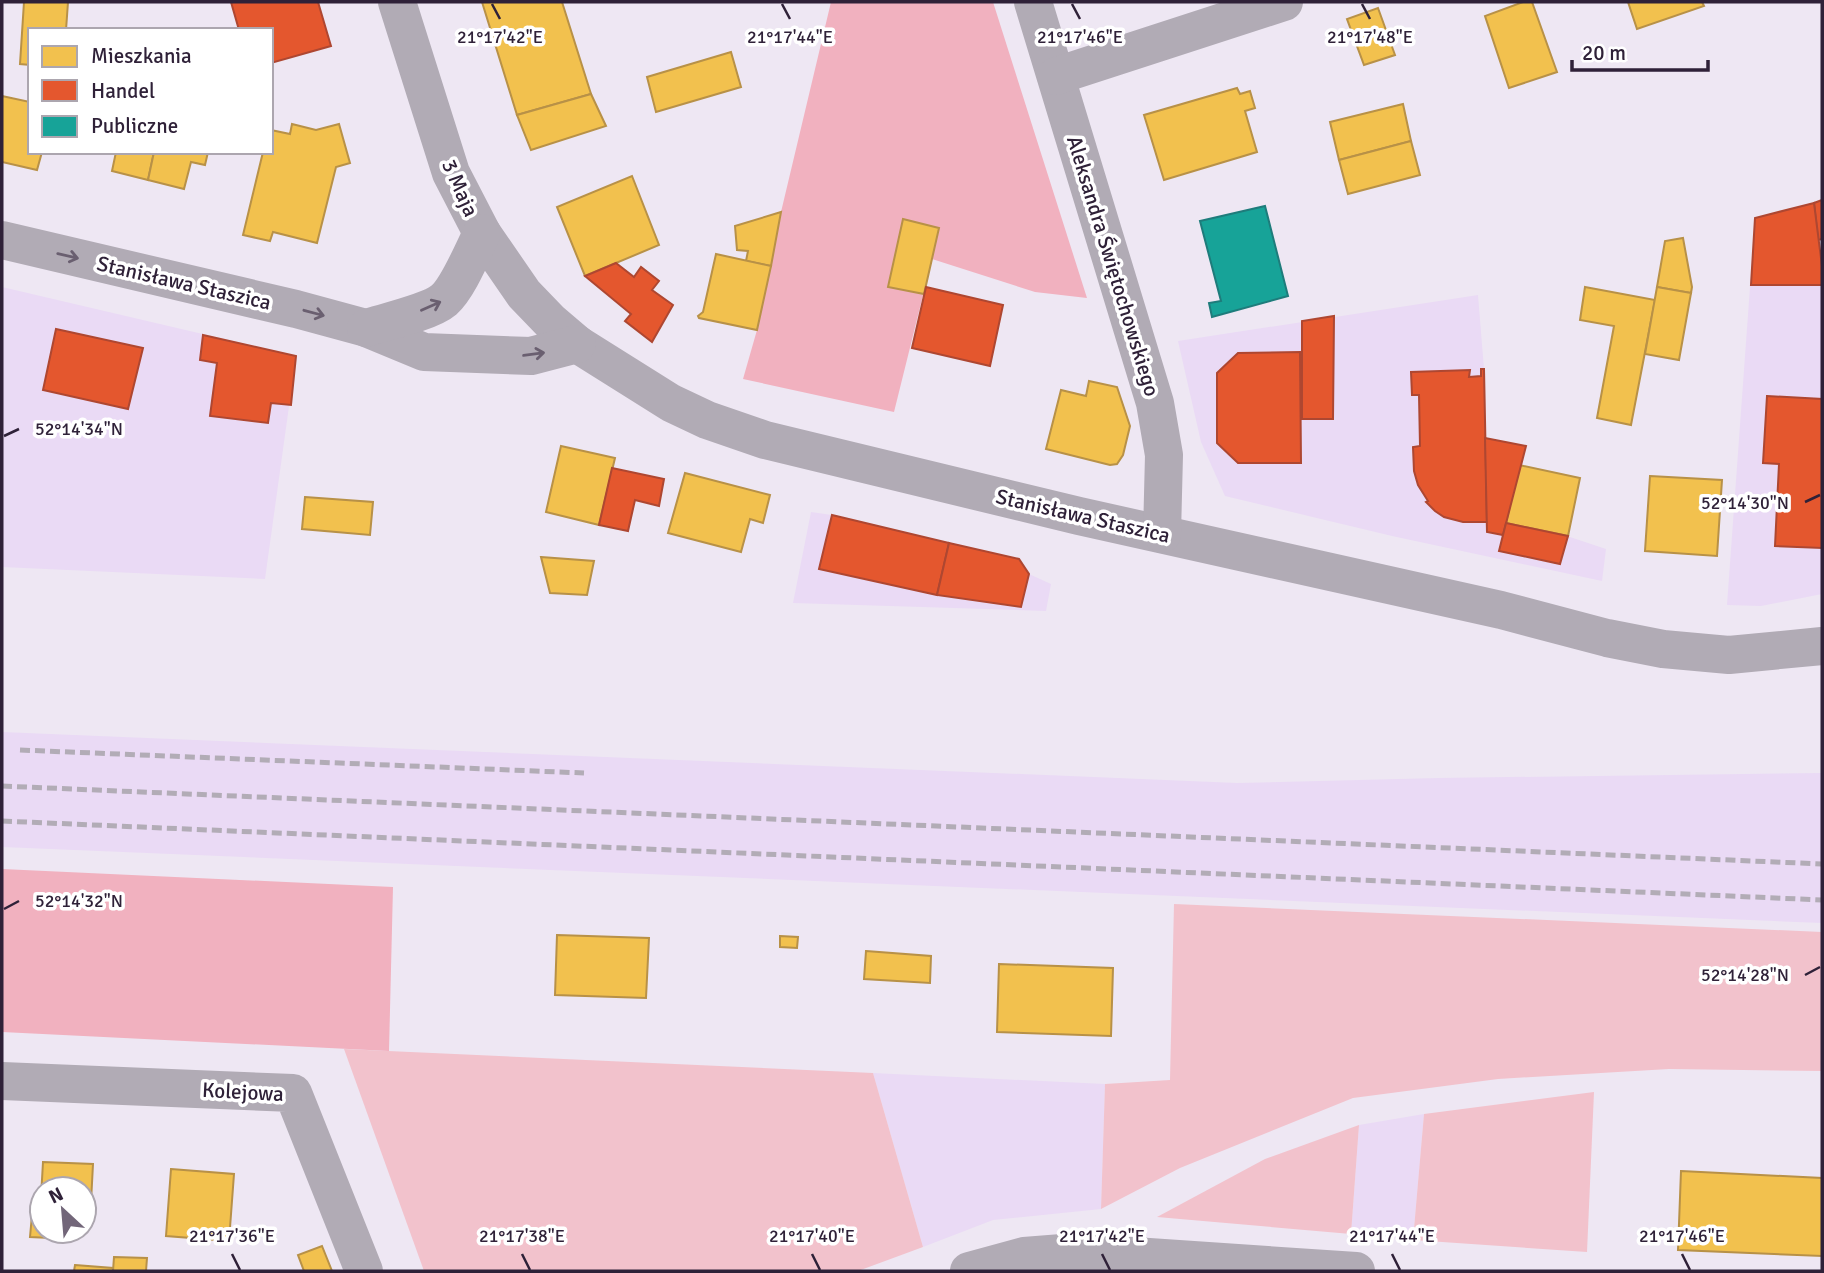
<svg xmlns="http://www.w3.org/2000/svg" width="1824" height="1273" viewBox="0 0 1824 1273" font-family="Signika,sans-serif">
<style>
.built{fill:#eadaf5}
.green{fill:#f2c2cc}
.forest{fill:#f1b1bf}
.homes{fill:#f2c14e;stroke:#b89147;stroke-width:2}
.shops{fill:#e4572e;stroke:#ae4731;stroke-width:2}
.public{fill:#17a398;stroke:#1e7c7b;stroke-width:2}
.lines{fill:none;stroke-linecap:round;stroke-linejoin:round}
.minor{stroke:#b1abb5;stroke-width:38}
.rail{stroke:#b2acb6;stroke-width:5;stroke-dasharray:10 5;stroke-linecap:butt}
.oneway{stroke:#6a5f70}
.ticks{fill:none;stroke:#2f2138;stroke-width:2.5}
.labels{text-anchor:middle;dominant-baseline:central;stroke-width:7;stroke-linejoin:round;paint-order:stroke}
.street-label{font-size:21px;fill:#2f2138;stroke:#fff}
.ticks-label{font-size:18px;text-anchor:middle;fill:#2f2138;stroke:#fff;stroke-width:7;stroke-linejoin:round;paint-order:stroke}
</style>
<rect width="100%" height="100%" fill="#eee7f3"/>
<!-- built -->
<g class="built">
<polygon points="1814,203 1822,266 1822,594 1761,606 1727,605 1755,218"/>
<polygon points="2,287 296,356 265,579 2,567"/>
<polygon points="1478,295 1484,369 1485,438 1526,446 1522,466 1567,536 1606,549 1602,581 1392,536 1225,496 1201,442 1178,341"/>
<polygon points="811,512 832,515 1019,559 1029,574 1051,584 1046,611 793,603"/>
<polygon points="2,732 1237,783 1438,778 1822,773 1822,923 2,847"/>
<polygon points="873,1073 1105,1084 1101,1209 993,1220 923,1247"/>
<polygon points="1424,1114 1413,1240 1351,1234 1359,1125"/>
</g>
<!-- green -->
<g class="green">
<polygon points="1174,904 1822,932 1822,1071 1669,1069 1498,1079 1353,1098 1180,1168 1101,1209 1105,1084 1170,1080"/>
<polygon points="344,1049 873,1073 923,1247 858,1271 424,1271"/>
<polygon points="1594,1092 1587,1252 1413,1240 1424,1114"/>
<polygon points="1359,1125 1351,1234 1157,1217 1265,1159"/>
</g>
<!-- forest -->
<g class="forest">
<polygon points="831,2 993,2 1087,298 1035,292 932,259 894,412 743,379 757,330 781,212"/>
<polygon points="2,869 393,887 389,1051 2,1032"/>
</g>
<!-- homes -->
<g class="homes">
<polygon points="24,2 68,2 66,30 30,30 30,65 20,64"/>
<polygon points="482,2 562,2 591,94 517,115"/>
<polygon points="1523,2 1532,2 1557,72 1509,88 1485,16"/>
<polygon points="1628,2 1702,2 1704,6 1637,29"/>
<polygon points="1378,8 1395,55 1364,65 1347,19"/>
<polygon points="731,52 741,87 656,112 647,77"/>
<polygon points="1237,88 1240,94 1250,91 1255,108 1245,111 1257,152 1164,180 1144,115"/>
<polygon points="591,94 606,126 531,150 517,115"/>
<polygon points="2,96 30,102 30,152 42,152 37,170 2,162"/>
<polygon points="1403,104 1411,141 1339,160 1330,122"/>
<polygon points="292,124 316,130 339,124 350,163 336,167 317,243 273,232 270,241 243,235 263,152 271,152 271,130 290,134"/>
<polygon points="1411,141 1420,175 1348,194 1339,160"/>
<polygon points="116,152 154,152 148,180 112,171"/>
<polygon points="154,152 208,152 205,165 191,162 184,189 148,180"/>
<polygon points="632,176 659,245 585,276 557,207"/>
<polygon points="781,212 771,266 746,261 748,251 737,250 735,226"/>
<polygon points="903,219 939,228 924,294 888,287"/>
<polygon points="1683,238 1692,287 1691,293 1657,287 1665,241"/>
<polygon points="716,254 771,266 757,330 699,318 698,316 703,312"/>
<polygon points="1585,287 1655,300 1631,425 1597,418 1614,326 1580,320"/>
<polygon points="1657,287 1691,293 1679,360 1645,354"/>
<polygon points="1089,381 1117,387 1130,426 1123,455 1117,464 1110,465 1046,449 1061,390 1086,396"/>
<polygon points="561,446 615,458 599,525 546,512"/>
<polygon points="1519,465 1580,478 1568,536 1506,523"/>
<polygon points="685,473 770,495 763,523 750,519 741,552 668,533"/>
<polygon points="1650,476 1722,480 1717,556 1645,551"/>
<polygon points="305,497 373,502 370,535 302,529"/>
<polygon points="541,557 594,561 587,595 550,593"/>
<polygon points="557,935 649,938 646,998 555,995"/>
<polygon points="780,936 798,937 797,948 780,947"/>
<polygon points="866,951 931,956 930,983 864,979"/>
<polygon points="999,964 1113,968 1111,1036 997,1032"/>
<polygon points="43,1162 93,1164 90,1221 84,1221 84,1189 42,1189 42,1231 72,1231 72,1239 30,1237 32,1215 40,1215"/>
<polygon points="171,1169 234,1174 229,1241 166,1236"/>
<polygon points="1681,1171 1822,1178 1822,1256 1678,1250"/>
<polygon points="322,1246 332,1271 304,1271 298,1255"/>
<polygon points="114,1257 147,1258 146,1271 113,1271"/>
<polygon points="75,1265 113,1268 113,1271 74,1271"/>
</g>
<!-- shops -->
<g class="shops">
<polygon points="231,2 318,2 331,46 271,63 271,30 239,30"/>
<polygon points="1822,200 1822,239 1818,240 1814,203"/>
<polygon points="1814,203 1822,266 1822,285 1751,285 1755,218"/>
<polygon points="616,263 634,277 641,267 659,281 652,290 673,305 652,342 625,321 631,314 585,276"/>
<polygon points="926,287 1003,305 990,366 912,348"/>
<polygon points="1334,316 1333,419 1302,419 1302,321"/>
<polygon points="56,329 143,348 128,409 43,390"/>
<polygon points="203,335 296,356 291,405 271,403 268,423 210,416 217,363 200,360"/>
<polygon points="1300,352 1301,463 1238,463 1217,443 1217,373 1238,353"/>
<polygon points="1481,369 1484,369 1487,522 1463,522 1444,517 1435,511 1426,502 1428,501 1418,485 1414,471 1413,447 1420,446 1419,395 1412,395 1411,372 1470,370 1469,377 1481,376"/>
<polygon points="1767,396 1822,399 1822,548 1775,546 1779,464 1763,463"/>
<polygon points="1485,438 1526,446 1503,535 1487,532"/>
<polygon points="612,468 664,479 659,506 635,500 628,531 599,525"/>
<polygon points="832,515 949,543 937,595 819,569"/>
<polygon points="1506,523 1568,536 1560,564 1499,551"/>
<polygon points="949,543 1019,559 1029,574 1021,607 937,595"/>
</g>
<!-- public -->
<polygon class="public" points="1265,206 1288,296 1212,317 1209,303 1221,301 1200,221"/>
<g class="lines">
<!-- minor -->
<g class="minor">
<polyline points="397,2 451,173 482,233 524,294 550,321 577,344 671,403 707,420 765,440 1079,516 1501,610 1607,638 1663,649 1729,655 1822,646"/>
<polyline points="1033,2 1155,403 1164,455 1162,534"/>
<polyline points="1056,76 1284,2"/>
<polyline points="2,240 296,309 366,328 424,352 531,356 577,344"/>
<path d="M366,328C385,322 430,312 444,300C458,288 473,251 482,233"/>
<polyline points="2,1081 293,1093 364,1271"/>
<polyline points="969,1271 1024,1256 1075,1252 1356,1271"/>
</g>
<!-- rail -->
<g class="rail">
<polyline points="20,750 584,773"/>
<polyline points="2,786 1822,864"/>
<polyline points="2,821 1822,900"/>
</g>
</g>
<!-- one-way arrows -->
<defs><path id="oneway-shaft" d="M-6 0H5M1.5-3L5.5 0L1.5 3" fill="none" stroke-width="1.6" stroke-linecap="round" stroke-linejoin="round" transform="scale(1.75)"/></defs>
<g class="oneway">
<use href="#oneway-shaft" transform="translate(68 256) rotate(13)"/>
<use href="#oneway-shaft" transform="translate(431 306) rotate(-24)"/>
<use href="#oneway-shaft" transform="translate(314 313) rotate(15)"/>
<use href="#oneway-shaft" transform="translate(534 354) rotate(-8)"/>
</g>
<!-- ticks -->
<path class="ticks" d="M492,4L500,19M782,4L790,19M1072,4L1080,19M1362,4L1370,19M4,436L19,429M1805,502L1820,495M4,909L19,901M1805,975L1820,967M232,1254L240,1270M522,1254L530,1270M812,1254L820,1270M1102,1254L1110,1270M1392,1254L1400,1270M1682,1254L1690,1270"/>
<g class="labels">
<!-- street labels -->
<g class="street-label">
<text transform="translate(460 188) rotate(66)">3 Maja</text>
<text transform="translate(1113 266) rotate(73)">Aleksandra Świętochowskiego</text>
<text transform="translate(184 283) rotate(13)">Stanisława Staszica</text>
<text transform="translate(1083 516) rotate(13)">Stanisława Staszica</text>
<text transform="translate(243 1092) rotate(3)">Kolejowa</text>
</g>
</g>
<g class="ticks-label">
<text x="500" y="43">21°17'42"E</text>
<text x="790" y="43">21°17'44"E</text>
<text x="1080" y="43">21°17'46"E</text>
<text x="1370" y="43">21°17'48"E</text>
<text x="79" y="435">52°14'34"N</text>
<text x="1745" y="509">52°14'30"N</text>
<text x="79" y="907">52°14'32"N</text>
<text x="1745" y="981">52°14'28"N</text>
<text x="232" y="1242">21°17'36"E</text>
<text x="522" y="1242">21°17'38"E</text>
<text x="812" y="1242">21°17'40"E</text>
<text x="1102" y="1242">21°17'42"E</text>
<text x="1392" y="1242">21°17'44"E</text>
<text x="1682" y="1242">21°17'46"E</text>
</g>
<!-- border -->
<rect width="1824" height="1273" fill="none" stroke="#2f2138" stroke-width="7"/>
<!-- legend -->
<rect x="28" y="28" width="245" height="126" fill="#ffffff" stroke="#aca6af" stroke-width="2"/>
<rect x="42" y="46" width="35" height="21" fill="#f2c14e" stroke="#aca6af" stroke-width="2"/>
<text x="91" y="63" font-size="21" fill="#2f2138">Mieszkania</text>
<rect x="42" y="80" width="35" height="21" fill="#e4572e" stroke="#aca6af" stroke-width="2"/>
<text x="91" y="98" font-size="21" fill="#2f2138">Handel</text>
<rect x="42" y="116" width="35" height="21" fill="#17a398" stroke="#aca6af" stroke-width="2"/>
<text x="91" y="133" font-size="21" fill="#2f2138">Publiczne</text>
<!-- north arrow -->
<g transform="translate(63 1210) rotate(334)"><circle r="33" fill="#ffffff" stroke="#aca6af" stroke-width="2"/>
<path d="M0-5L12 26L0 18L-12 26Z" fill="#726679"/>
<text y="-10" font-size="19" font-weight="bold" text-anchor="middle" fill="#2f2138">N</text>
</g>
<!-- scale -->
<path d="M1572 60v10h136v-10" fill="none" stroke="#2f2138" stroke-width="3.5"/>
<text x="1582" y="60" font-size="21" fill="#2f2138" stroke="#ffffff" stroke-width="5" paint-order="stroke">20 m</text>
</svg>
